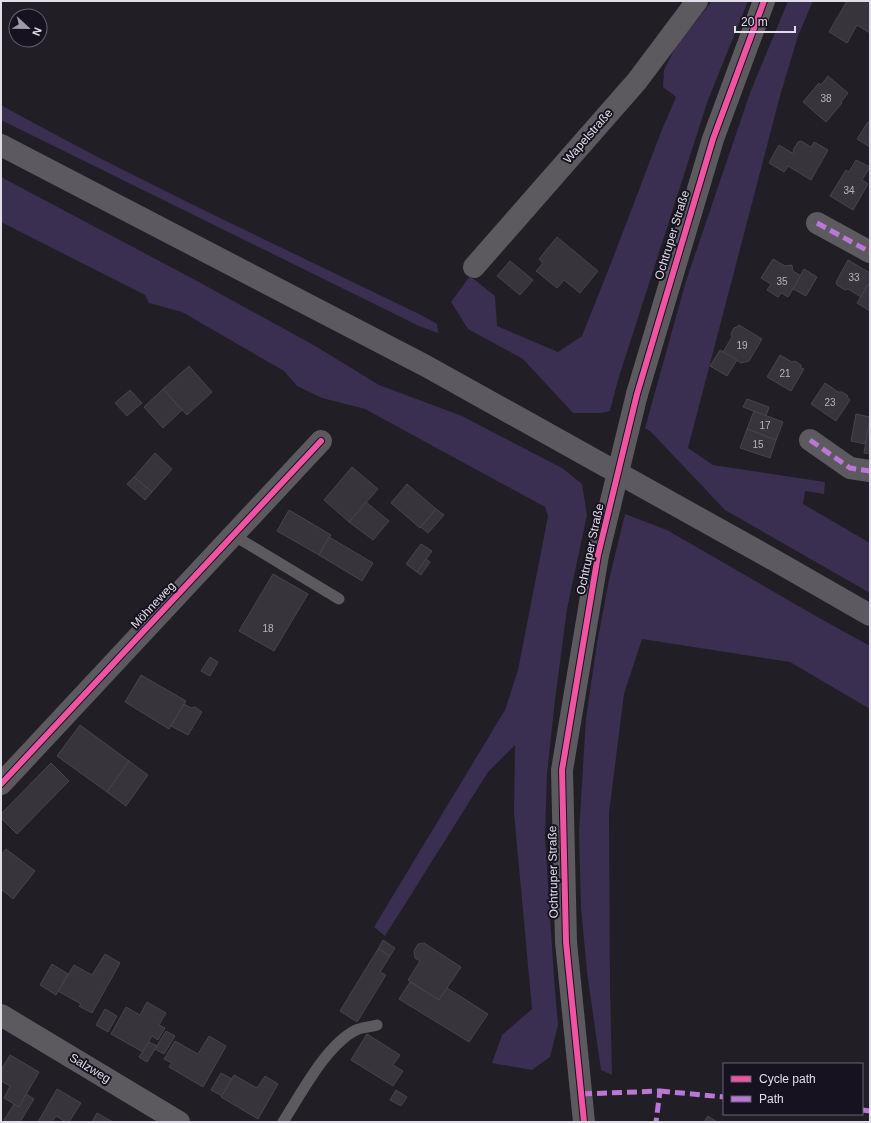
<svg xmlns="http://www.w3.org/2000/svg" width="871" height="1123" viewBox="0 0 871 1123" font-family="Arial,sans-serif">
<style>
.green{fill:#3a2e51}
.building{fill:#37353b;stroke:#47444b}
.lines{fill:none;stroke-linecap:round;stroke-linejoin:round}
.service{stroke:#5c5a5e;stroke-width:11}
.minor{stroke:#5c5a5e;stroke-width:22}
.trunk{stroke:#5c5a60;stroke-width:22}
.minor-bridge{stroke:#5c5a5e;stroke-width:22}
.quiet{stroke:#ba77d6;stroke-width:5;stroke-dasharray:10 5;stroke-linecap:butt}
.cycleway-casing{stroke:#161220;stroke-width:8}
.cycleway{stroke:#f153a3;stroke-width:6}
.labels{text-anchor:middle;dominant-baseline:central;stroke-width:4;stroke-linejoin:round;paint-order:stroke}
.number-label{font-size:10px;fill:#b6b4bd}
.street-label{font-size:12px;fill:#e1dee8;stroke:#161220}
</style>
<rect width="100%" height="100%" fill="#211e26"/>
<!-- green -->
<g class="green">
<polygon points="712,1 748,1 708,100 618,380 610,411 601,413 573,413 523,359 468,329 451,302 470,276 495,296 497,326 558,352 582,336 613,258 661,132 676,97 663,87 664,70 676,46"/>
<polygon points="788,1 813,1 798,36 780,96 688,448 713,465 825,482 824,494 805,491 803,504 870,543 870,593 725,510 651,432 645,428 686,281 750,93"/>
<path d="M1,105C137,181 280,246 421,315L437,324L438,333L419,326L275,255L1,120Z"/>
<polygon points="1,177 197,281 317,347 379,385 462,416 562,468 582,484 587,515 567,609 555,700 547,774 545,837 554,978 558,1025 550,1057 532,1070 492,1063 502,1035 532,1009 514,813 515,745 488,772 385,936 374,927 505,710 518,670 548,516 545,507 365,409 322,398 297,386 284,371 182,312 149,303 145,295 1,222"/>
<polygon points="625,514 667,530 821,619 870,646 870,709 790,662 642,639 624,694 609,813 610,986 612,1075 601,1070 587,972 581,908 579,832 586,718 597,643 609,580"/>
</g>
<!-- building -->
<g class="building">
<polygon points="847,1 870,1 870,33 857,25 847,43 829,32"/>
<polygon points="828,76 848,93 841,102 842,103 826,122 803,102 819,83 821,85"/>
<polygon points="868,122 870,123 870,147 857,139"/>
<polygon points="801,141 811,147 814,142 828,150 811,180 788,166 784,172 769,163 779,145 794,154 794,153 793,150 798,142"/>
<polygon points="856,160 870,167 862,180 868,184 853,210 830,196 846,170 849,172"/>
<polygon points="557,237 598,271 580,293 564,280 557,288 536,271 543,263 539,259"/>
<polygon points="773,259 785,266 792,265 793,271 801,276 788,297 781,293 778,297 767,290 771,284 761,278"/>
<polygon points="848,260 870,273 870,282 861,297 848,289 845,290 837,285 836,282"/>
<polygon points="510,261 533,280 520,295 497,276"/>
<polygon points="804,269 817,277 806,296 793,289"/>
<polygon points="868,285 870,287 870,311 857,303"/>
<polygon points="739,325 762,339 749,361 741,363 723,352 732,337 731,334 734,328 737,327"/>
<polygon points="720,350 737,360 727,376 710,366"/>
<polygon points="780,355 792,362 795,361 801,365 801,368 804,369 791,391 767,377"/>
<polygon points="189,366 212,392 187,415 163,389"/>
<polygon points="825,383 838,392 842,392 847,395 848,398 850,400 836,421 811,404"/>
<polygon points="163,389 182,410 163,428 144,407"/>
<polygon points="130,390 142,403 127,416 115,403"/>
<polygon points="747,399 769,407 766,416 743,407"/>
<polygon points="754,411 783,422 776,440 747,429"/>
<polygon points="856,414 870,417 870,423 865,444 851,441"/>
<polygon points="869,423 870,423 870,454 864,453"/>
<polygon points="747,429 776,440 770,458 740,448"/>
<polygon points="155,453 172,469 152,492 134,477"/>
<polygon points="352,467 378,489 349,522 324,500"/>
<polygon points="134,477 152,492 145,500 127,484"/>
<polygon points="407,484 436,509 420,528 391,503"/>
<polygon points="366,502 389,521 373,540 349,522"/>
<polygon points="436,509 444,515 428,533 421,527"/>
<polygon points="289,510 331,535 319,555 277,531"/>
<polygon points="329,537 373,563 362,581 319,555"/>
<polygon points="421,544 432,551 417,572 406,564"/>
<polygon points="426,559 430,562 421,575 417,572"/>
<polygon points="273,574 308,594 274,651 239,631"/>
<polygon points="210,657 218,662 210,676 201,671"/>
<polygon points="141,675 186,701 169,729 125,702"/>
<polygon points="184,704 191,708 195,707 202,712 188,735 171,726"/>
<polygon points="80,725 129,761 107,792 57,756"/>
<polygon points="129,761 148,775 126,806 107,792"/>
<polygon points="51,763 69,781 17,834 1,818 1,814"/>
<polygon points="6,849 35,871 13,899 1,889 1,855"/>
<polygon points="383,940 395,948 390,956 378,949"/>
<polygon points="424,943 461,967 439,1000 408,980 420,961 415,958 414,951 418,944"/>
<polygon points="378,949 390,956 380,972 386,975 357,1022 340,1011"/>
<polygon points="105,954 120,963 92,1013 79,1006 81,1004 58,991 74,965 92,975"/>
<polygon points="52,964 68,974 56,995 40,985"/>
<polygon points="410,982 439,1000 447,988 488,1014 469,1042 399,999"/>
<polygon points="147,1002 166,1013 159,1025 165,1028 158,1040 152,1036 143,1052 111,1034 126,1007 140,1015"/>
<polygon points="105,1009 117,1016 108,1032 96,1025"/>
<polygon points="166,1031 175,1036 164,1054 155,1049"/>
<polygon points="367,1034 400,1055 393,1065 403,1071 393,1086 351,1060"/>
<polygon points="209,1036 226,1046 203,1087 169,1067 172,1063 164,1059 175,1041 198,1054"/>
<polygon points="149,1042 157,1046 147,1062 139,1057"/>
<polygon points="10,1055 39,1072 19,1107 4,1098 10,1086 1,1081 1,1070"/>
<polygon points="221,1073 232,1079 222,1096 211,1090"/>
<polygon points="234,1075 257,1088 265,1076 278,1084 258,1119 221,1097"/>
<polygon points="57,1089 81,1103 69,1122 66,1122 56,1116 52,1122 38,1122"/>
<polygon points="396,1090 407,1097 401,1106 390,1100"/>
<polygon points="26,1094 34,1099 20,1122 8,1122 4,1120 14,1104 19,1107"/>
<polygon points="97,1113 113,1122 92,1122"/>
<polygon points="708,1116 717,1122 704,1122"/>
</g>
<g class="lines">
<!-- service -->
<g class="service">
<polyline points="233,535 339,599"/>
<path d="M283,1122C301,1094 326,1045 356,1030C362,1027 371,1027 377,1025"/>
</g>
<!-- minor -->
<g class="minor">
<polyline points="817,223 870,252"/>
<polyline points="474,267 637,81 697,1"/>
<polyline points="637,394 713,139 764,1"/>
<polyline points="810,440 850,468 870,471"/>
<polyline points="1,784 321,441"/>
<polyline points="1,1015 179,1122"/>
<polyline points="584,1122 566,942 562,770 598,555"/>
</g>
<!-- trunk -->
<polyline class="trunk" points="1,145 426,366 774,560 870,615"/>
<!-- minor-bridge -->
<polyline class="minor-bridge" points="598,555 637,394"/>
<!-- quiet -->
<g class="quiet">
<polyline points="817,223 870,252"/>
<polyline points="810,440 850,468 870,471"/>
<polyline points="660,1091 724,1097"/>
<polyline points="582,1094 660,1091 656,1122"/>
<polyline points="862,1110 870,1111"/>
</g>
<!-- cycleway casing -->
<g class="cycleway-casing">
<g id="cycleway">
<polyline points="1,784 321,441"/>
<polyline points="584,1122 566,942 562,770 598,555 637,394 713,139 764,1"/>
</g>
</g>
<!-- cycleway -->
<use href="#cycleway" class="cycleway"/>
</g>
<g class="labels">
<!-- number labels -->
<g class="number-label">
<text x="826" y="98">38</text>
<text x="849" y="190">34</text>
<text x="854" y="277">33</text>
<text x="782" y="281">35</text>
<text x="742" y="345">19</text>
<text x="785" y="373">21</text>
<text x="830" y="402">23</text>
<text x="765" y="425">17</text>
<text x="758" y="444">15</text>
<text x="268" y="628">18</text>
</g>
<!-- street labels -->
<g class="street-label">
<text transform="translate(588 136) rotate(-49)">Wapelstraße</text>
<text transform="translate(672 235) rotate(-73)">Ochtruper Straße</text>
<text transform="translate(590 549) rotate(-78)">Ochtruper Straße</text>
<text transform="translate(153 605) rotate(-47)">Möhneweg</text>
<text transform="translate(553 872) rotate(-91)">Ochtruper Straße</text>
<text transform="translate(90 1068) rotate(31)">Salzweg</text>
</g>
</g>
<!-- border -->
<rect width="871" height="1123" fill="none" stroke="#e1dee8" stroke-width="4"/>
<!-- legend -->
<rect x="723" y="1063" width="140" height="52" fill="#161220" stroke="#676470"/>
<rect x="731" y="1076" width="20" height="6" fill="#f153a3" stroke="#676470"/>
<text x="759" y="1083" font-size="12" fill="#e1dee8">Cycle path</text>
<rect x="731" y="1096" width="20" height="6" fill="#ba77d6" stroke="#676470"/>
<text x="759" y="1103" font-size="12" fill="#e1dee8">Path</text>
<!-- north arrow -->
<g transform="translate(28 28) rotate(112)"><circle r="19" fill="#161220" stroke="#676470"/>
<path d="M0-3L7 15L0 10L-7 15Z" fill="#9e9ba4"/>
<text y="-6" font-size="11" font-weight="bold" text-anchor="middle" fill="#e1dee8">N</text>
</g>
<!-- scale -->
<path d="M735 26v6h60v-6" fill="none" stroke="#e1dee8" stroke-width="2"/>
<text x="741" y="26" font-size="12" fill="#e1dee8" stroke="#161220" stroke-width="3" paint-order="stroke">20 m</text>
</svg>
